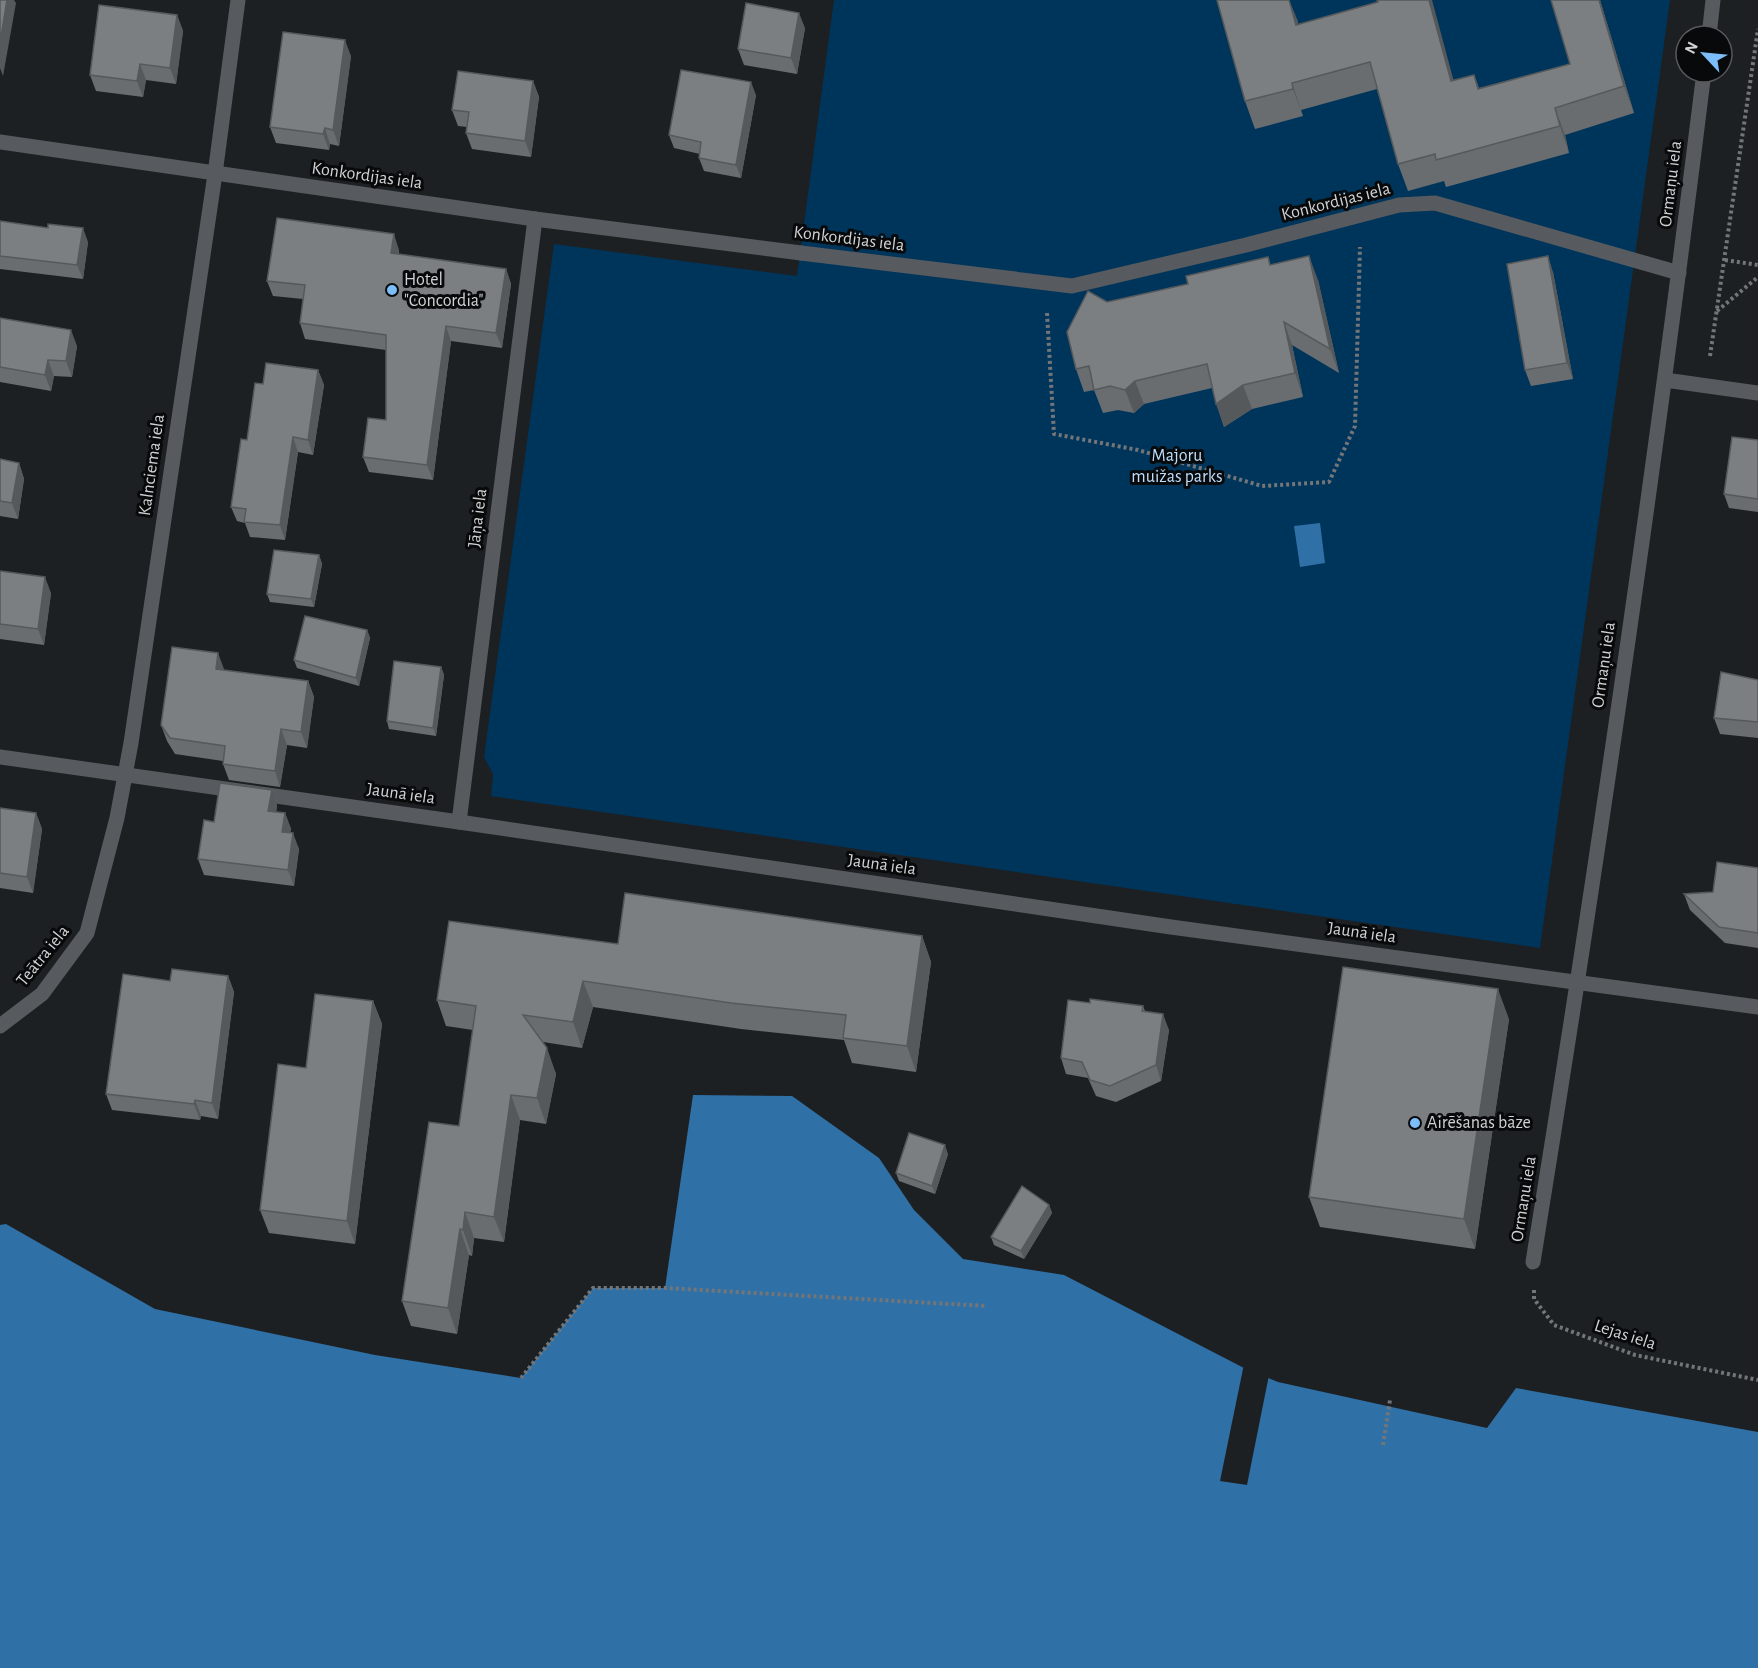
<svg xmlns="http://www.w3.org/2000/svg" width="1758" height="1668" viewBox="0 0 1758 1668" font-family="'Alegreya Sans',sans-serif">
<style>
.green{fill:#00355b}
.water{fill:#2f70a7}
.pier{fill:#1d2022}
.lines{fill:none;stroke-linecap:round;stroke-linejoin:round}
.path{stroke:#737678;stroke-width:4;stroke-dasharray:3 3;stroke-linecap:butt}
.service{stroke:#575a5e;stroke-width:15}
.minor{stroke:#575a5e;stroke-width:15}
.wall{fill:#6a6d70}
.shaded-wall{fill:#56595b}
.building{fill:#7b7f82;stroke:#56595b;stroke-width:1.5}
.poi-dot{fill:#7cbef9;stroke:#08090a;stroke-width:2}
.labels{text-anchor:middle;dominant-baseline:central;stroke-width:6;stroke-linejoin:round;paint-order:stroke}
.street-label{font-size:18px;fill:#d0d2d4;stroke:#08090a}
.poi-label{font-size:18px;fill:#d0d2d4;stroke:#08090a;text-anchor:start}
.park-label{font-size:18px;fill:#bddefd;stroke:#08090a}
</style>
<rect width="100%" height="100%" fill="#1d2022"/>
<!-- green -->
<polygon class="green" points="834,0 1670,0 1540,948 491,796 493,774 484,757 554,244 797,276"/>
<!-- water -->
<g class="water">
<polygon points="1320,523 1325,563 1300,567 1294,526"/>
<polygon points="693,1095 792,1096 879,1158 914,1210 963,1259 1064,1275 1244,1368 1278,1382 1487,1428 1516,1388 1758,1432 1758,1668 0,1668 0,1225 6,1224 155,1309 375,1355 521,1378 593,1288 665,1288"/>
</g>
<!-- pier -->
<polygon class="pier" points="1244,1364 1269,1375 1247,1485 1220,1481"/>
<g class="lines">
<!-- path -->
<g class="path">
<polyline points="1725,260 1758,265"/>
<polyline points="1717,311 1758,277"/>
<polyline points="1047,313 1054,434 1138,450 1262,486 1329,482 1355,426 1360,247"/>
<polyline points="1710,356 1758,29"/>
<polyline points="1534,1290 1534,1299 1554,1325 1635,1355 1758,1380"/>
<polyline points="521,1378 593,1288 665,1288 987,1306"/>
<polyline points="1383,1445 1390,1400"/>
</g>
<!-- service -->
<polyline class="service" points="801,253 1072,286 1246,245 1399,205 1435,203 1679,273"/>
<!-- minor -->
<g class="minor">
<polyline points="1709,36 1713,0"/>
<polyline points="0,142 535,219 801,253"/>
<polyline points="1665,380 1758,393"/>
<polyline points="0,757 459,822 1171,927 1758,1007"/>
<polyline points="459,822 535,219"/>
<polyline points="0,1026 42,994 87,933 117,818 131,743 215,174 238,0"/>
<path d="M1533,1262C1597,867 1655,470 1704,72"/>
</g>
</g>
<!-- wall -->
<g class="wall">
<polygon points="1600,0 1634,113 1565,135 1569,153 1446,187 1444,181 1408,191 1398,164 1377,89 1301,110 1303,116 1255,129 1245,101 1297,19 1298,24 1453,80 1474,75 1479,88 1570,64"/>
<polygon points="177,15 183,31 176,84 146,80 143,97 96,91 90,75"/>
<polygon points="805,28 797,74 744,65 738,49"/>
<polygon points="351,56 339,146 330,144 329,150 276,143 270,127"/>
<polygon points="533,81 539,97 531,157 472,149 466,133 467,127 458,126 452,110"/>
<polygon points="756,95 741,178 704,171 699,158 700,154 674,148 669,135"/>
<polygon points="0,221 88,242 83,279 0,269"/>
<polygon points="399,250 399,254 506,269 511,284 502,348 451,341 433,480 369,472 363,457 386,420 386,350 305,339 300,323 303,299 273,296 267,281"/>
<polygon points="1271,265 1318,280 1339,373 1292,345 1303,397 1252,409 1224,427 1212,388 1144,404 1134,413 1118,410 1103,413 1094,390 1084,392 1076,369 1107,302"/>
<polygon points="1553,272 1573,379 1531,386 1525,370"/>
<polygon points="0,318 77,346 72,377 54,376 51,391 0,382"/>
<polygon points="318,370 324,385 313,455 298,452 285,540 250,537 245,523 237,521 231,507 247,440 263,384"/>
<polygon points="1758,440 1758,512 1729,508 1724,494"/>
<polygon points="0,459 19,463 24,479 18,519 0,516"/>
<polygon points="319,555 322,564 314,607 270,602 267,594"/>
<polygon points="0,571 51,593 44,645 0,639"/>
<polygon points="367,630 370,638 359,686 297,668 294,660"/>
<polygon points="441,667 444,675 436,736 389,729 387,721"/>
<polygon points="224,669 224,670 308,681 314,697 307,748 287,745 280,787 229,780 223,764 223,761 175,754 167,741 161,725"/>
<polygon points="1758,680 1758,738 1720,734 1714,718"/>
<polygon points="272,790 277,806 276,812 285,813 291,829 290,833 299,849 294,886 204,875 198,859 214,822"/>
<polygon points="0,808 36,813 42,829 33,893 0,888"/>
<polygon points="1758,868 1758,948 1725,943 1690,910 1684,894 1713,892"/>
<polygon points="922,936 931,962 916,1072 852,1063 844,1040 741,1029 593,1007 582,1048 543,1042 556,1074 546,1124 520,1120 504,1242 474,1238 472,1256 469,1255 457,1334 411,1326 402,1301 459,1126 473,1030 446,1026 437,1000 618,944"/>
<polygon points="228,976 234,992 218,1119 201,1116 200,1120 112,1110 106,1094 170,981"/>
<polygon points="373,1001 382,1024 355,1244 269,1233 260,1210 306,1068"/>
<polygon points="1090,1003 1143,1006 1145,1011 1169,1030 1161,1081 1116,1102 1096,1096 1088,1078 1066,1074 1061,1058"/>
<polygon points="1509,1019 1475,1249 1320,1227 1309,1197"/>
<polygon points="948,1154 935,1194 899,1181 896,1173"/>
<polygon points="1049,1205 1052,1213 1024,1259 994,1245 991,1237"/>
</g>
<!-- shaded-wall -->
<g class="shaded-wall">
<polygon points="7,0 14,0 16,3 3,76 0,68 0,43"/>
<polygon points="1289,0 1297,19 1306,52 1296,25"/>
<polygon points="1429,0 1432,0 1461,108 1451,81"/>
<polygon points="1599,0 1600,0 1634,113 1624,86"/>
<polygon points="799,13 805,28 797,74 791,58"/>
<polygon points="177,15 183,31 176,84 170,68"/>
<polygon points="345,40 351,56 339,146 333,130"/>
<polygon points="140,64 146,80 143,97 137,81"/>
<polygon points="533,81 539,97 531,157 525,141"/>
<polygon points="751,82 756,95 741,178 736,165"/>
<polygon points="1292,83 1303,116 1293,89"/>
<polygon points="1555,108 1565,135 1569,153 1560,126"/>
<polygon points="325,128 330,144 329,150 323,134"/>
<polygon points="83,228 88,242 83,279 77,265"/>
<polygon points="394,234 399,250 396,269 391,253"/>
<polygon points="1309,256 1318,280 1339,373 1330,349"/>
<polygon points="1548,256 1553,272 1573,379 1567,363"/>
<polygon points="506,269 511,284 502,348 496,333"/>
<polygon points="1284,322 1292,345 1303,397 1295,373"/>
<polygon points="446,326 451,341 433,480 427,465"/>
<polygon points="71,330 77,346 72,377 66,361"/>
<polygon points="48,360 54,376 51,391 45,375"/>
<polygon points="318,370 324,385 313,455 308,440"/>
<polygon points="1135,381 1144,404 1134,413 1125,390"/>
<polygon points="1243,385 1252,409 1224,427 1216,404"/>
<polygon points="293,437 298,452 285,540 280,525"/>
<polygon points="19,463 24,479 18,519 12,503"/>
<polygon points="319,555 322,564 314,607 311,599"/>
<polygon points="45,577 51,593 44,645 38,629"/>
<polygon points="367,630 370,638 359,686 356,678"/>
<polygon points="218,653 224,669 222,685 216,669"/>
<polygon points="441,667 444,675 436,736 433,728"/>
<polygon points="308,681 314,697 307,748 301,732"/>
<polygon points="281,729 287,745 280,787 275,771"/>
<polygon points="272,790 277,806 274,827 268,811"/>
<polygon points="36,813 42,829 33,893 27,877"/>
<polygon points="285,813 291,829 288,848 282,832"/>
<polygon points="293,833 299,849 294,886 288,870"/>
<polygon points="922,936 931,962 916,1072 907,1046"/>
<polygon points="228,976 234,992 218,1119 212,1103"/>
<polygon points="583,981 593,1007 582,1048 573,1022"/>
<polygon points="1498,989 1509,1019 1475,1249 1464,1219"/>
<polygon points="373,1001 382,1024 355,1244 347,1221"/>
<polygon points="1163,1014 1169,1030 1161,1081 1156,1065"/>
<polygon points="547,1048 556,1074 546,1124 537,1098"/>
<polygon points="511,1095 520,1120 504,1242 494,1217"/>
<polygon points="195,1100 201,1116 200,1120 194,1104"/>
<polygon points="945,1145 948,1154 935,1194 932,1186"/>
<polygon points="1049,1205 1052,1213 1024,1259 1021,1251"/>
<polygon points="465,1212 474,1238 472,1256 463,1230"/>
<polygon points="460,1229 469,1255 457,1334 448,1308"/>
</g>
<!-- building -->
<g class="building">
<polygon points="0,0 7,0 0,43"/>
<polygon points="1217,0 1289,0 1296,25 1378,2 1377,0 1429,0 1451,81 1474,75 1478,89 1570,64 1551,0 1599,0 1624,86 1555,108 1560,126 1436,160 1435,154 1398,164 1370,62 1292,83 1293,89 1245,101"/>
<polygon points="746,3 799,13 791,58 738,49"/>
<polygon points="99,5 177,15 170,68 140,64 137,81 90,75"/>
<polygon points="283,32 345,40 333,130 325,128 323,134 270,127"/>
<polygon points="681,70 751,82 736,165 699,158 701,142 669,135"/>
<polygon points="458,71 533,81 525,141 466,133 469,112 452,110"/>
<polygon points="277,218 394,234 391,253 506,269 496,333 446,326 427,465 363,457 368,418 386,420 386,335 300,323 305,285 267,281"/>
<polygon points="0,221 48,228 48,224 83,228 77,265 0,256"/>
<polygon points="1309,256 1330,349 1284,322 1295,373 1243,385 1216,404 1207,364 1135,381 1125,390 1110,386 1094,390 1089,366 1076,369 1067,332 1088,291 1107,302 1188,284 1186,276 1268,257 1270,265"/>
<polygon points="1548,256 1567,363 1525,370 1507,264"/>
<polygon points="0,318 71,330 66,361 48,360 45,375 0,367"/>
<polygon points="266,363 318,370 308,440 293,437 280,525 244,522 246,509 231,507 241,439 247,440 255,383 263,384"/>
<polygon points="1732,437 1758,440 1758,499 1724,494"/>
<polygon points="0,459 19,463 12,503 0,501"/>
<polygon points="274,550 319,555 311,599 267,594"/>
<polygon points="0,571 45,577 38,629 0,624"/>
<polygon points="305,616 367,630 356,678 294,660"/>
<polygon points="172,647 218,653 216,669 308,681 301,732 281,729 275,771 223,764 225,746 170,738 161,725"/>
<polygon points="394,661 441,667 433,728 387,721"/>
<polygon points="1721,672 1758,680 1758,722 1714,718"/>
<polygon points="220,783 272,790 268,811 285,813 282,832 293,833 288,870 198,859 204,820 214,822"/>
<polygon points="0,808 36,813 27,877 0,873"/>
<polygon points="1717,862 1758,868 1758,933 1719,927 1684,894 1713,892"/>
<polygon points="625,893 922,936 907,1046 843,1038 846,1015 731,1003 583,981 573,1022 523,1015 547,1048 537,1098 511,1095 494,1217 465,1212 463,1230 460,1229 448,1308 402,1301 429,1122 459,1126 476,1006 437,1000 449,921 618,944"/>
<polygon points="1343,967 1498,989 1464,1219 1309,1197"/>
<polygon points="172,969 228,976 212,1103 195,1100 194,1104 106,1094 123,974 170,981"/>
<polygon points="315,994 373,1001 347,1221 260,1210 278,1064 306,1068"/>
<polygon points="1090,999 1143,1006 1142,1011 1163,1014 1156,1065 1110,1086 1090,1080 1082,1062 1061,1058 1068,1000 1090,1003"/>
<polygon points="909,1133 945,1145 932,1186 896,1173"/>
<polygon points="1022,1186 1049,1205 1021,1251 991,1237"/>
</g>
<!-- markers -->
<g class="poi-dot">
<circle cx="392" cy="290" r="6"/>
<circle cx="1415" cy="1123" r="6"/>
</g>
<g class="labels">
<!-- street labels -->
<g class="street-label">
<text transform="translate(367 176) rotate(8)">Konkordijas iela</text>
<text transform="translate(1671 184) rotate(-83)">Ormaņu iela</text>
<text transform="translate(1336 202) rotate(-14)">Konkordijas iela</text>
<text transform="translate(849 239) rotate(7)">Konkordijas iela</text>
<text transform="translate(152 465) rotate(-82)">Kalnciema iela</text>
<text transform="translate(478 518) rotate(-83)">Jāņa iela</text>
<text transform="translate(1604 665) rotate(-82)">Ormaņu iela</text>
<text transform="translate(401 794) rotate(8)">Jaunā iela</text>
<text transform="translate(882 865) rotate(8)">Jaunā iela</text>
<text transform="translate(1362 933) rotate(8)">Jaunā iela</text>
<text transform="translate(43 956) rotate(-51)">Teātra iela</text>
<text transform="translate(1524 1199) rotate(-81)">Ormaņu iela</text>
<text transform="translate(1625 1335) rotate(18)">Lejas iela</text>
</g>
<!-- poi labels -->
<g class="poi-label">
<text x="404" y="280">Hotel<tspan x="404" dy="21">"Concordia"</tspan></text>
<text x="1427" y="1123">Airēšanas bāze</text>
</g>
<!-- park labels -->
<g class="park-label">
<text x="1177" y="456">Majoru<tspan x="1177" dy="21">muižas parks</tspan></text>
</g>
</g>
<!-- north arrow -->
<g transform="translate(1704 54) rotate(296)"><circle r="28" fill="#08090a" stroke="#58595b" stroke-width="1.5"/>
<path d="M0-4.5L10 22L0 15L-10 22Z" fill="#7cbef9"/>
<text y="-9" font-size="16" font-weight="bold" text-anchor="middle" fill="#d0d2d4">N</text>
</g>
</svg>
